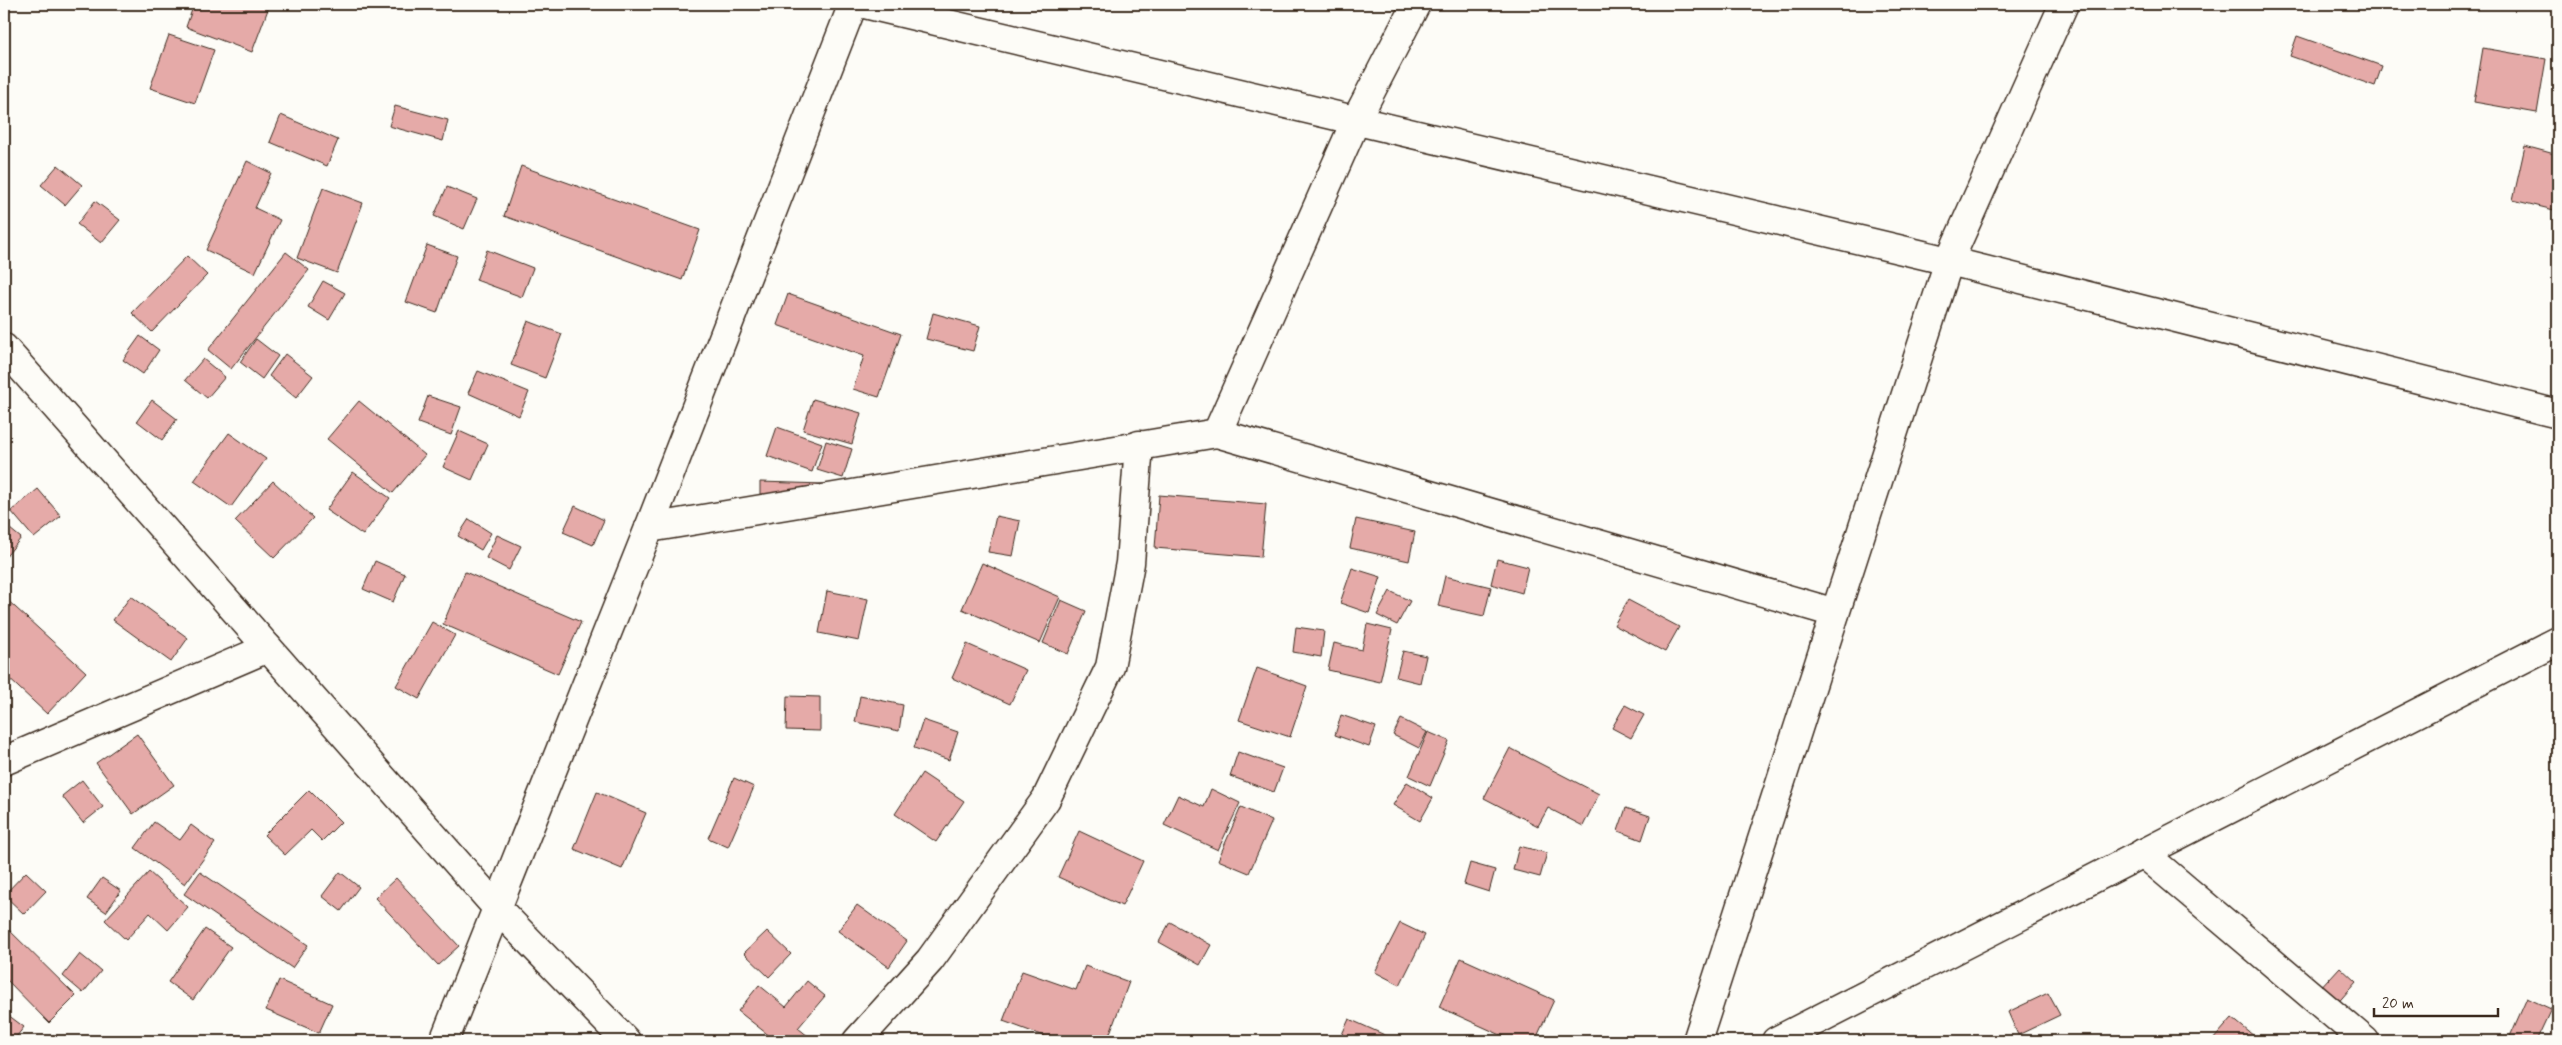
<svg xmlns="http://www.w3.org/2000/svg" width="2562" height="1045" viewBox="0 0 2562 1045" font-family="Mynerve,sans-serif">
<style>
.building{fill:#e5aaa8;stroke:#3b2a1e}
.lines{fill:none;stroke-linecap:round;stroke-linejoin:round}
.minor-casing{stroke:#3b2a1e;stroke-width:31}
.minor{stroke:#fdfcf7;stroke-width:28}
</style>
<rect width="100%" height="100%" fill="#fdfcf7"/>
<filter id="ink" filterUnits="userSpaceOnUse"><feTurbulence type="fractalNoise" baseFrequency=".02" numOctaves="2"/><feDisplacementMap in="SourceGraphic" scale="10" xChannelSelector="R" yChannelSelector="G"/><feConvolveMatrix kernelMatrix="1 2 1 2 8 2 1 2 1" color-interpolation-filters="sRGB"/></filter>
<g filter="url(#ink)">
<!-- building -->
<g class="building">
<polygon points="194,4 270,4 252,52 186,27"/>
<polygon points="169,35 214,50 195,103 150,88"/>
<polygon points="2297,36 2382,66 2375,86 2290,56"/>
<polygon points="2483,48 2546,59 2537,113 2474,102"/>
<polygon points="395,106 448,120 443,141 389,126"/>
<polygon points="281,115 338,140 327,166 270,142"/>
<polygon points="2525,146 2558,155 2558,211 2513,200"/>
<polygon points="247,161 271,173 255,208 280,220 255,273 206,250"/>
<polygon points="58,165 82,185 65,205 41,185"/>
<polygon points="521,166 700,230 682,280 504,216"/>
<polygon points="447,187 477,199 464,229 434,216"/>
<polygon points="323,188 363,203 337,273 297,258"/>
<polygon points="95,201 120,220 101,243 77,224"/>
<polygon points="427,245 457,256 437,313 406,302"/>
<polygon points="487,250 533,268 522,297 476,280"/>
<polygon points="286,252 309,270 231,369 208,350"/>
<polygon points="187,256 207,275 152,332 132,313"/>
<polygon points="323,281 345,293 329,320 308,307"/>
<polygon points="788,294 901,334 879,397 853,389 864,356 777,325"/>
<polygon points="933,313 980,326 973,351 926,339"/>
<polygon points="528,321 562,334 545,378 511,365"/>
<polygon points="140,336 159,350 143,374 123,360"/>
<polygon points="256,339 278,356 262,379 240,362"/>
<polygon points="285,354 313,376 296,398 269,376"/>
<polygon points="203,359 225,377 207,398 185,380"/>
<polygon points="478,371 529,392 519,416 468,393"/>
<polygon points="428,396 461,407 451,435 418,423"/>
<polygon points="813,399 861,413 852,444 803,430"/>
<polygon points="152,400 177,419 162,440 137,421"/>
<polygon points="359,401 425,455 393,493 327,439"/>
<polygon points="777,427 822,443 812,472 767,456"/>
<polygon points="459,431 488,444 472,480 443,467"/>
<polygon points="229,433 266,459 231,507 194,481"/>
<polygon points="826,441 852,449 843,478 817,470"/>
<polygon points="353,472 390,498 363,535 326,510"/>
<polygon points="273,481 313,518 274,558 235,521"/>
<polygon points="760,482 824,484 823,512 760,510"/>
<polygon points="38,489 61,516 34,538 11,511"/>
<polygon points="1159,495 1266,504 1261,557 1155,548"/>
<polygon points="575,506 604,520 593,545 563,532"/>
<polygon points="996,516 1020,521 1013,556 988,552"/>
<polygon points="469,519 491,533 481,550 458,536"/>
<polygon points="1356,519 1415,532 1409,561 1350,548"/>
<polygon points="4,524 21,538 4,559"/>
<polygon points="497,535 521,546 509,570 486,558"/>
<polygon points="1497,559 1528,567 1522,593 1491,584"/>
<polygon points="375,561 405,574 393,602 363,589"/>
<polygon points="982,563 1060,597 1040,643 962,609"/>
<polygon points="1352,568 1381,577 1369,613 1340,603"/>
<polygon points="465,572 581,622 558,674 443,624"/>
<polygon points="1445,576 1491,587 1484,616 1438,606"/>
<polygon points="827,591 868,599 859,641 819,633"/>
<polygon points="1390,591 1410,601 1397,625 1377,615"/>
<polygon points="131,596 188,638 171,662 113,620"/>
<polygon points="4,597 86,672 47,714 4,674"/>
<polygon points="1061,600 1086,611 1068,654 1043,643"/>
<polygon points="1628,600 1679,627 1665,652 1614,625"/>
<polygon points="432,622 455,635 419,699 396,686"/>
<polygon points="1367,624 1392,630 1380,682 1328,670 1334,643 1362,650"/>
<polygon points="1296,627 1324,631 1321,657 1293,652"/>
<polygon points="967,644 1026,670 1010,704 952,678"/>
<polygon points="1403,651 1426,656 1420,683 1396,677"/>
<polygon points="1257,668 1307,686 1290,737 1239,720"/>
<polygon points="787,696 820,697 820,731 786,730"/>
<polygon points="860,696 903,705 899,731 855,722"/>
<polygon points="1625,705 1644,715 1631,738 1612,728"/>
<polygon points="1341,715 1376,727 1369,747 1335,735"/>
<polygon points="1401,719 1427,732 1419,748 1393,735"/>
<polygon points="923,720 958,732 949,760 914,748"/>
<polygon points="1428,732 1449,741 1430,786 1409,776"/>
<polygon points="137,734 174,785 133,814 96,763"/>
<polygon points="1510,748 1599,794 1583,826 1548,808 1538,826 1484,798"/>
<polygon points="1238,752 1283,768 1274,792 1230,776"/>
<polygon points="922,773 964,801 936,842 895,814"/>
<polygon points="734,778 754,787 728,847 708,838"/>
<polygon points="82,780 103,807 83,823 62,796"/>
<polygon points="1407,782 1433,798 1420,821 1393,805"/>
<polygon points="1211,789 1240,803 1218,850 1164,825 1178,795 1204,807"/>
<polygon points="309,790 341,822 322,841 311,830 285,855 264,835"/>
<polygon points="597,792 646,813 622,869 574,849"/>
<polygon points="1241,807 1272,821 1249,873 1218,860"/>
<polygon points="1626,808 1650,816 1642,840 1618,831"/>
<polygon points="154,822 180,840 191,825 215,843 185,884 135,848"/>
<polygon points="1079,831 1143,861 1122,906 1058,877"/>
<polygon points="1519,846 1547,853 1540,877 1513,870"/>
<polygon points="1470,863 1495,870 1489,892 1464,884"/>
<polygon points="26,872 46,891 24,914 4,895"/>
<polygon points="149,872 188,907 168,930 150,913 126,940 105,920"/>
<polygon points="200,872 308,945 292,968 184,894"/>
<polygon points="340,872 359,887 341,911 322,896"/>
<polygon points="102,878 121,891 106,912 87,899"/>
<polygon points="396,878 459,946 438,965 375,898"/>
<polygon points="857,905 907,941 889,967 838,931"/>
<polygon points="1170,922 1211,945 1200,965 1159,942"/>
<polygon points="1400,923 1425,935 1400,985 1375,972"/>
<polygon points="4,925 76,996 49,1023 4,977"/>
<polygon points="205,929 231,947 193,1000 168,982"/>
<polygon points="767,931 791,954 769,977 744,953"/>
<polygon points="80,954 101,971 83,993 63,976"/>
<polygon points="1461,958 1554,1000 1535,1041 1514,1041 1439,1007"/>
<polygon points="1085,966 1129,982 1107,1041 1057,1041 1003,1021 1022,971 1076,990"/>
<polygon points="2340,967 2356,982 2335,1006 2318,991"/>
<polygon points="279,980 332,1004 319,1033 266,1010"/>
<polygon points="807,981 825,996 798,1028 814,1041 776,1041 738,1011 759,985 786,1007"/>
<polygon points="2048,993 2060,1015 2018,1035 2008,1012"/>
<polygon points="2527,998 2551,1009 2536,1041 2508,1041"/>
<polygon points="4,1012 24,1027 13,1041 4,1041"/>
<polygon points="2232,1018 2260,1041 2212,1041"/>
<polygon points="1349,1019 1398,1041 1339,1041"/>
<polygon points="233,1035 247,1041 230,1041"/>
</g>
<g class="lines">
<!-- minor casing -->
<g class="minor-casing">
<g id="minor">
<polyline points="864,4 1949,261 2558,414"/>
<polyline points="4,348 498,909 626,1041"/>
<polyline points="1217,433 1356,120 1416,4"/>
<polyline points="649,528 1217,433 1835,613"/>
<polyline points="4,761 268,648"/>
<polyline points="2143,853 2365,1041"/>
<polyline points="444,1041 649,528 853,4"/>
<polyline points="857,1041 930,960 1046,799 1110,667 1130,563 1139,445"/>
<polyline points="1697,1041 1949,261 2064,4"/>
<polyline points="1776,1041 2558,641"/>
</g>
</g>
<!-- minor -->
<use href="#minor" class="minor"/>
</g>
</g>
<!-- margin -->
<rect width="2562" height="1045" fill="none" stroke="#fdfcf7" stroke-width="20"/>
<rect x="10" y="10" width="2542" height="1025" fill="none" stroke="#3b2a1e" stroke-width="2" filter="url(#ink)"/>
<!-- scale -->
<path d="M2374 1008v8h124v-8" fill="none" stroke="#3b2a1e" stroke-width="2.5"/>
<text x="2382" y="1008" font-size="15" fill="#3b2a1e" stroke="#fdfcf7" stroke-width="4" paint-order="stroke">20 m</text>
</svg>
